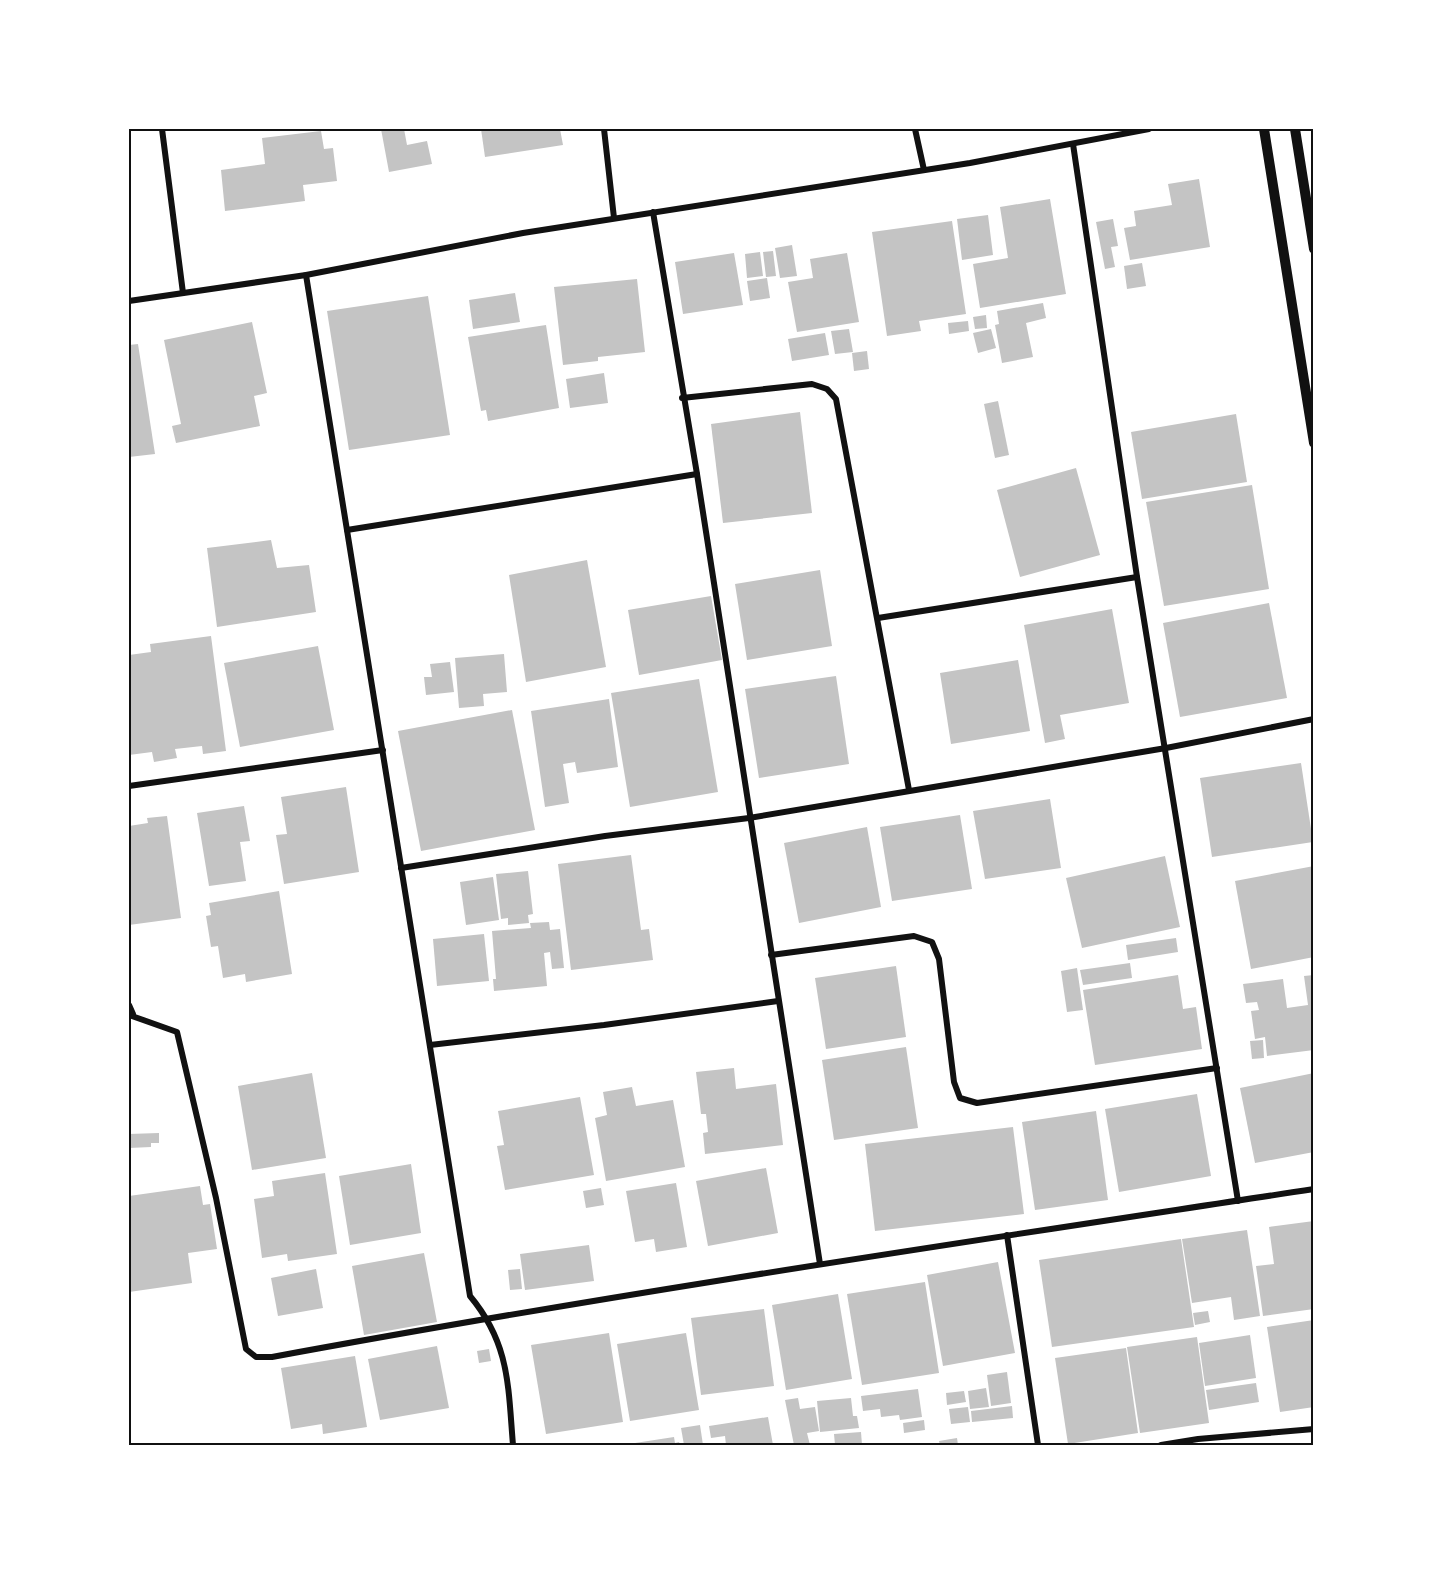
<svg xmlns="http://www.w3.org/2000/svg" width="1443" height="1574" viewBox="0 0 1443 1574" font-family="'Source Serif 4',serif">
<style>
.building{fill:#c4c4c4}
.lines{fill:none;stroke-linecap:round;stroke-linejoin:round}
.minor{stroke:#111;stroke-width:6}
.tertiary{stroke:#111;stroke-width:10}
.neatline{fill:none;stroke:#111;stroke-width:2}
</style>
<rect width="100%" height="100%" fill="#fff"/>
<!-- building -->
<g class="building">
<polygon points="381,129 404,129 407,145 427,141 432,164 389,172"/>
<polygon points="481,129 560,129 563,145 485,157"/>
<polygon points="321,131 324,149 333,148 337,181 303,185 305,201 225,211 221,170 265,164 262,138"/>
<polygon points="1199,179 1210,247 1130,260 1124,228 1136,226 1134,211 1172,205 1168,184"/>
<polygon points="1050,199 1066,294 980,308 973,264 1008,258 1000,207"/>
<polygon points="988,215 993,255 962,260 957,219"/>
<polygon points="1113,219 1118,246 1111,247 1115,267 1105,269 1096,222"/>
<polygon points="952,221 966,314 919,321 921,331 887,336 872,232"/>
<polygon points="792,245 797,276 780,278 775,248"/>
<polygon points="773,251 776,276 766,277 763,252"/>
<polygon points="760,252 763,276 747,278 745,254"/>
<polygon points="734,253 743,305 683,314 675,262"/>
<polygon points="847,253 859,322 797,332 788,282 813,278 810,259"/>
<polygon points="1142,263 1146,286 1127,289 1124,266"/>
<polygon points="767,278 770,298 750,301 747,281"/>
<polygon points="637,279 645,352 598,357 598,361 563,365 554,287"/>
<polygon points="515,293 520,322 473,329 469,300"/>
<polygon points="428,296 450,435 349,450 327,311"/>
<polygon points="1043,303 1046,318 1026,323 1033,357 1002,363 995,325 999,324 997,311"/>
<polygon points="986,315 987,328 975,329 973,317"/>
<polygon points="968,321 969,331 949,334 948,323"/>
<polygon points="252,322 267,393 254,396 260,426 176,443 172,426 181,424 164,340"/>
<polygon points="546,325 559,408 488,421 486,410 481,411 468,337"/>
<polygon points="849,329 853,352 835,354 831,331"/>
<polygon points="991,329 996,348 978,353 973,333"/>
<polygon points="825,333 829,355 792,361 788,339"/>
<polygon points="138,344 155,454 129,457 129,345"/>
<polygon points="867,351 869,369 854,371 852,353"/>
<polygon points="604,373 608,403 570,408 566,379"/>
<polygon points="998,401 1009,455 995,458 984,404"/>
<polygon points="800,412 812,513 723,523 711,424"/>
<polygon points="1236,414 1247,482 1142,499 1131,432"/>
<polygon points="1076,468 1100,555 1020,577 997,490"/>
<polygon points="1252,485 1269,589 1164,606 1146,502"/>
<polygon points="271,540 277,568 309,565 316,612 217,627 207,548"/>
<polygon points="587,560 606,667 526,682 509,575"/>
<polygon points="820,570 832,646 747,660 735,584"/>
<polygon points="711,596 722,660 639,675 628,610"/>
<polygon points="1269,603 1287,698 1180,717 1163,623"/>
<polygon points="1112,609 1129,703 1060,715 1065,739 1045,743 1024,625"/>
<polygon points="211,636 226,751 203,754 202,746 175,749 177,758 154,762 152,752 129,755 129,655 151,652 150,644"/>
<polygon points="318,646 334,730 240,747 224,663"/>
<polygon points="504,654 507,692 483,694 484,706 459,708 455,658"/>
<polygon points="1018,660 1030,731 951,744 940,673"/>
<polygon points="450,662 454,692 426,695 424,677 432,677 430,664"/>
<polygon points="836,676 849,764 759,778 745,689"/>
<polygon points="699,679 718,792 630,807 611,693"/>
<polygon points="609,699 618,767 577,773 575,762 563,764 569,803 545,807 531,711"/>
<polygon points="512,710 535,830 421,851 398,731"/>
<polygon points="1301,763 1313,842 1212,857 1200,778"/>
<polygon points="346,787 359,872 284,884 276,835 287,834 281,797"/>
<polygon points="1050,799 1061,868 985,879 973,811"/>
<polygon points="244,806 250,841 240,842 246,881 209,886 197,813"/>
<polygon points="960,815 972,889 892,901 880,827"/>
<polygon points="167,816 181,918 129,925 129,826 148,823 147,818"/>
<polygon points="867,827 881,907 799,923 784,843"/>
<polygon points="631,855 641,930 649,929 653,960 571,970 558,864"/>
<polygon points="1165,856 1180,927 1082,948 1066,878"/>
<polygon points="1314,866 1314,957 1251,969 1235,881"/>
<polygon points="528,871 533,914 528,915 529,923 508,925 508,918 501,919 496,874"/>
<polygon points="493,877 499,920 466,925 460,882"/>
<polygon points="279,891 292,974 246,982 245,974 223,978 218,946 211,947 206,916 211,915 209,903"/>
<polygon points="549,922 550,930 560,929 564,968 552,969 550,952 544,953 547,986 494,991 493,979 496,979 492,931 531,928 530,923"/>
<polygon points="484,934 489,981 437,986 433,939"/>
<polygon points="1176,938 1178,952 1128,960 1126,945"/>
<polygon points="1130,963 1132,978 1083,985 1080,970"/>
<polygon points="896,966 906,1037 826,1049 815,978"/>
<polygon points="1077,968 1083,1010 1067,1012 1061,971"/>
<polygon points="1178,975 1183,1009 1196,1007 1202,1049 1095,1065 1083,990"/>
<polygon points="1314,975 1314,1050 1267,1056 1265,1037 1255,1039 1251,1011 1259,1010 1257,1002 1246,1003 1243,984 1283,979 1287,1008 1308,1005 1304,976"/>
<polygon points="1263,1040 1264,1058 1252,1059 1250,1041"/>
<polygon points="906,1047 918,1128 834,1140 822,1060"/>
<polygon points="734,1068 736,1089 776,1084 783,1145 705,1154 703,1133 708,1132 706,1114 701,1114 696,1072"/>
<polygon points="312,1073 326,1158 252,1170 238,1086"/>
<polygon points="1314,1073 1314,1152 1255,1163 1240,1088"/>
<polygon points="632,1087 636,1106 673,1100 685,1167 606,1181 595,1118 607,1115 603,1092"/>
<polygon points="1197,1094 1211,1176 1119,1192 1105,1109"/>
<polygon points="580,1097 594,1175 505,1190 497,1146 504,1145 498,1111"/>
<polygon points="1096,1111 1108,1200 1035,1210 1022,1122"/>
<polygon points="1013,1127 1024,1214 875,1231 865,1144"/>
<polygon points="159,1133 159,1143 151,1143 151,1147 129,1148 129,1134"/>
<polygon points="411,1164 421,1233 350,1245 339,1176"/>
<polygon points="766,1168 778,1233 708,1246 696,1181"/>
<polygon points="325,1173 337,1254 288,1261 287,1254 262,1258 254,1199 274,1196 272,1181"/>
<polygon points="676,1183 687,1247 656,1252 654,1239 635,1242 626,1191"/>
<polygon points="200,1186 203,1205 210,1204 217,1249 188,1253 192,1283 129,1292 129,1196"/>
<polygon points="601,1188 604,1205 586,1208 583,1191"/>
<polygon points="1314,1221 1314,1309 1263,1316 1256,1266 1274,1264 1269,1227"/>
<polygon points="1247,1230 1260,1316 1234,1320 1231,1297 1192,1303 1182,1239"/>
<polygon points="1181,1239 1194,1327 1052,1347 1039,1260"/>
<polygon points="589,1245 594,1281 525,1290 520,1254"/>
<polygon points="424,1253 437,1322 364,1335 352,1266"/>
<polygon points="998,1262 1015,1353 943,1366 927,1275"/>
<polygon points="316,1269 323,1308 278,1316 271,1278"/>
<polygon points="520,1269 522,1289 510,1290 508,1270"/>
<polygon points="925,1282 939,1373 862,1385 847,1294"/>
<polygon points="838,1294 852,1379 786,1390 772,1305"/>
<polygon points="764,1309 774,1386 701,1395 691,1318"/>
<polygon points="1208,1311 1210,1322 1195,1325 1193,1313"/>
<polygon points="1314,1320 1314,1407 1280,1412 1267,1327"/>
<polygon points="609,1333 623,1422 546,1434 531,1345"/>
<polygon points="686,1333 699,1410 630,1421 617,1344"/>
<polygon points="1250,1335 1256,1378 1205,1386 1199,1343"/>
<polygon points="1197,1337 1209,1423 1140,1433 1127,1347"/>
<polygon points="437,1346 449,1408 380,1420 368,1359"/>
<polygon points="1126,1348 1138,1433 1068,1444 1055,1358"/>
<polygon points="489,1349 491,1361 479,1363 477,1351"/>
<polygon points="355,1356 367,1427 323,1434 322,1424 291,1429 281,1368"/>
<polygon points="1007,1372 1011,1403 991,1406 987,1375"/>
<polygon points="1256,1383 1259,1402 1209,1410 1206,1390"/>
<polygon points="986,1388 989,1407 970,1409 968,1391"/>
<polygon points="918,1389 922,1417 900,1420 899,1415 881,1417 880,1409 863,1411 861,1396"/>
<polygon points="964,1391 966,1402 947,1405 946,1393"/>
<polygon points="798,1398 800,1409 815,1407 819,1431 807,1433 810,1445 794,1445 785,1400"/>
<polygon points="851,1398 853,1416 857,1416 859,1428 820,1432 817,1401"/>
<polygon points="1012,1406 1013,1418 972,1422 971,1411"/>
<polygon points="968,1407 970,1422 951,1424 949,1409"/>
<polygon points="768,1417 773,1445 726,1445 725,1436 711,1438 709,1426"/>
<polygon points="924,1420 925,1430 904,1433 903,1423"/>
<polygon points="700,1425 703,1445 684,1445 681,1428"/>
<polygon points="861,1432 862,1445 835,1445 834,1434"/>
<polygon points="674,1437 675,1443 679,1442 680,1445 636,1445 635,1443"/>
<polygon points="957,1438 958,1445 940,1445 939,1441"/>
</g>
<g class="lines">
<!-- minor -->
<g class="minor">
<polyline points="162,129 183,293"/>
<polyline points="604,129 614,218"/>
<polyline points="915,129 924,170"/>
<polyline points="1073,144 1137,577 1238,1201"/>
<polyline points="653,212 697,474 820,1264"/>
<path d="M306,275L470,1296C510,1344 508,1386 513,1445"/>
<polyline points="129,301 306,275 523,233 970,163 1149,129"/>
<polyline points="682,398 812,384 827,389 836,399 909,790"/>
<polyline points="347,530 697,474"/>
<polyline points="878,618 1137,577"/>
<polyline points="129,786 383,750"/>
<polyline points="401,868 605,836 749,818 1166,748 1314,719"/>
<polyline points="771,955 914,936 932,942 939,959 954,1082 960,1098 977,1103 1217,1068"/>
<polyline points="129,1005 133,1014"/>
<path d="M129,1015L177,1032L216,1198L246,1349L256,1357H272C618,1293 966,1242 1314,1189"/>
<polyline points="430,1045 604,1025 778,1001"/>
<polyline points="1007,1235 1038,1445"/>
<polyline points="1161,1445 1198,1439 1314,1429"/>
</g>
<!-- tertiary -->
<g class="tertiary">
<polyline points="1264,129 1314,443"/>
<polyline points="1295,129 1314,249"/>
</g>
</g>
<!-- border -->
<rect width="1443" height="1574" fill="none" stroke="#ffffff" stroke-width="261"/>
<rect x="130" y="130" width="1182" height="1314" class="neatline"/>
</svg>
